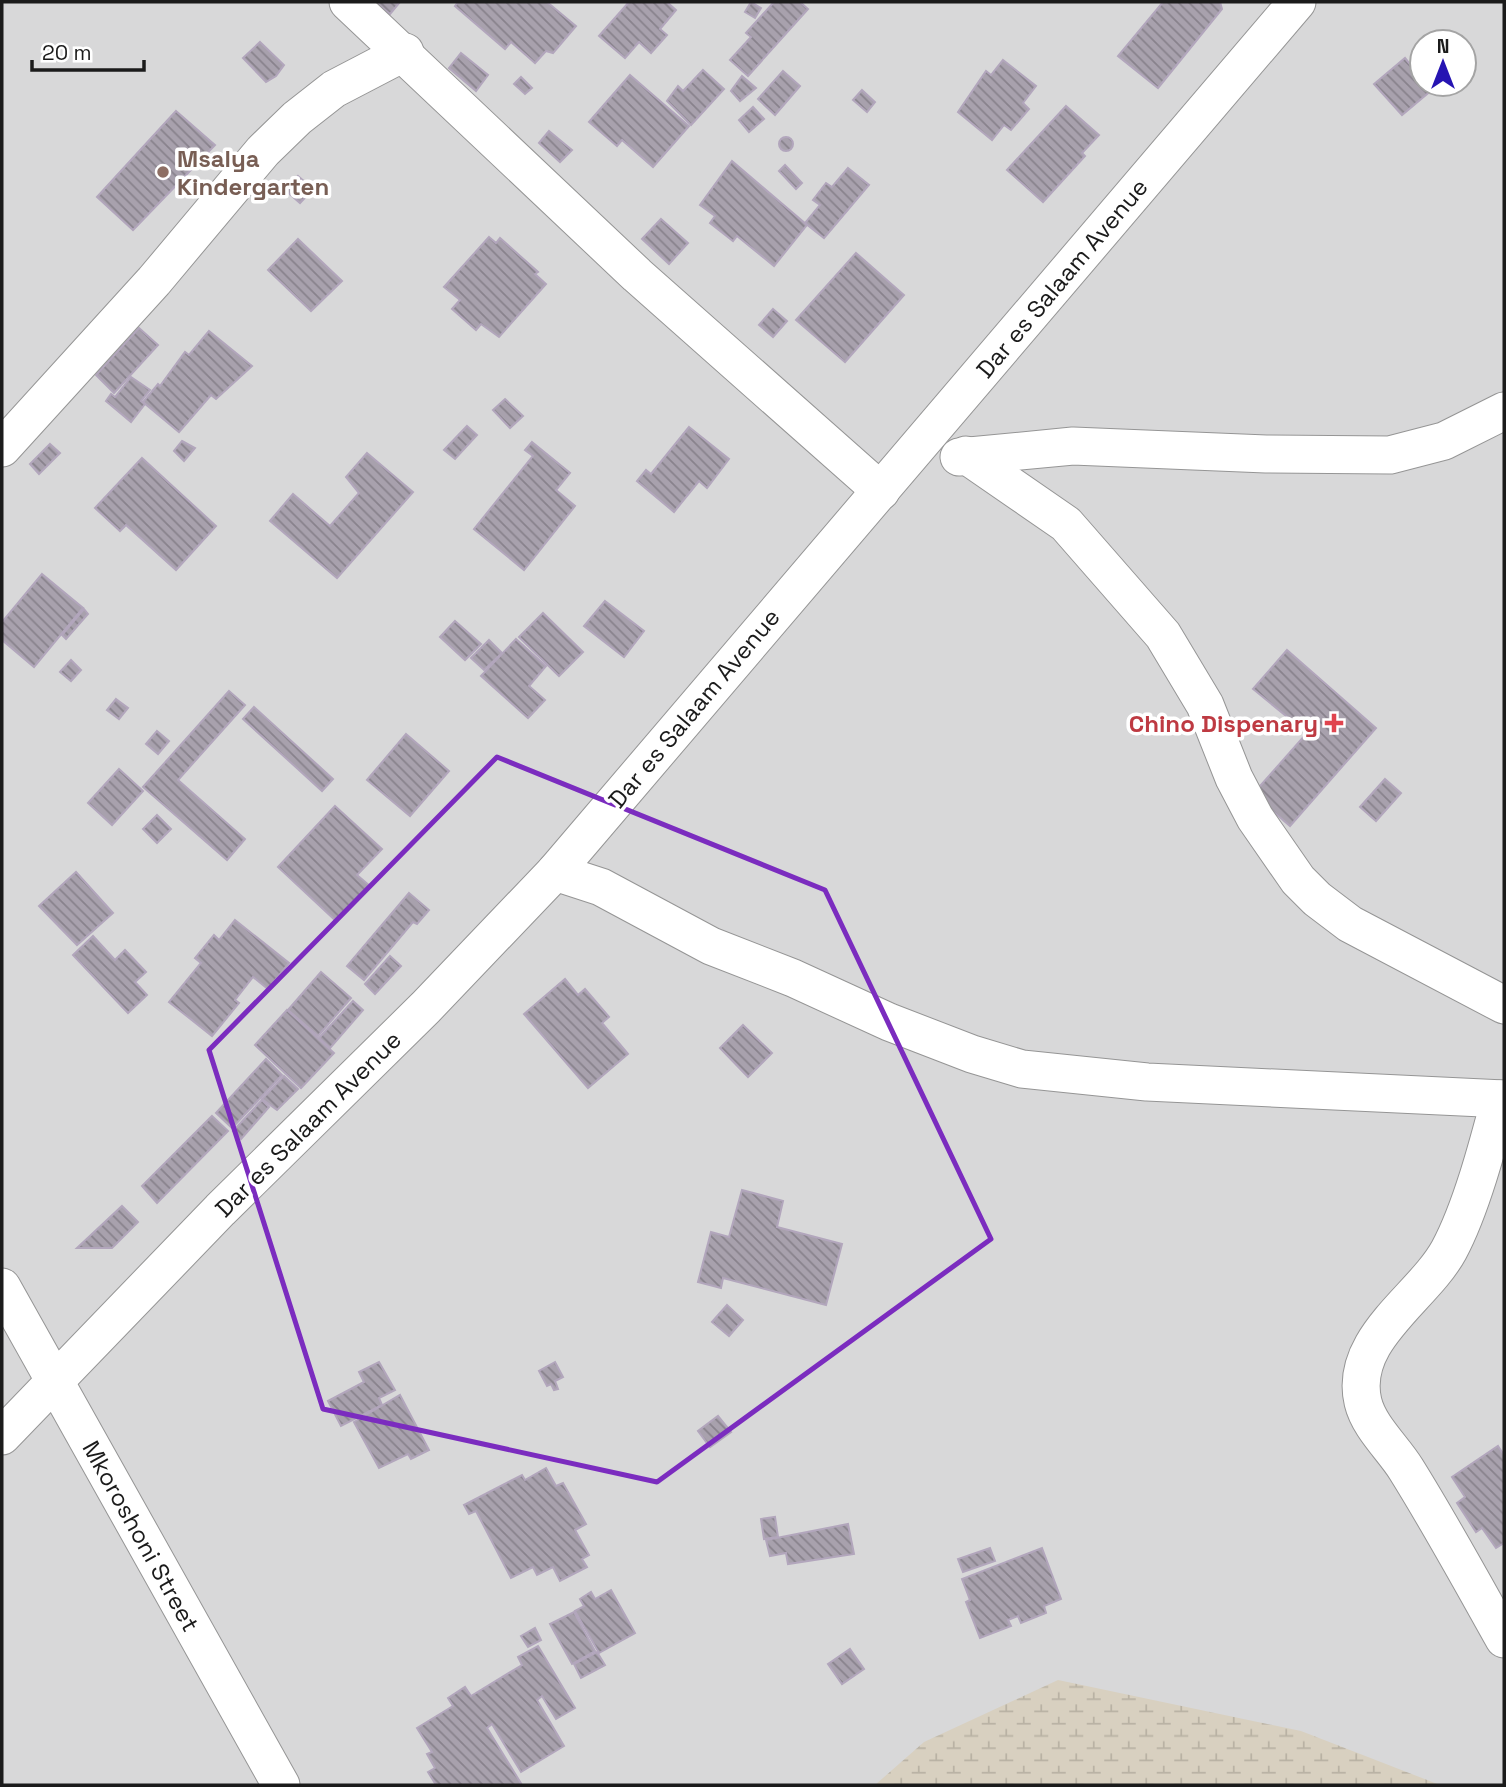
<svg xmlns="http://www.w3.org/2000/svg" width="1506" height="1787" viewBox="0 0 1506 1787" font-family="'Space Grotesk',sans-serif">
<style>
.residential{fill:#d8d8d9;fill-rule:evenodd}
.wetland{fill:url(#wetland-marsh)}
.building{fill:url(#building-back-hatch);stroke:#b2a6bc;stroke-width:2}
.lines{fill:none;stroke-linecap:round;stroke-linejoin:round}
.minor-casing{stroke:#959595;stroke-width:39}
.minor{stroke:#fff;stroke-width:37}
.marked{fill:none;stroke:#7b2cbf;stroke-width:5;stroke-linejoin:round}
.education-dot{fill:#8d6e63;stroke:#fff;stroke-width:2.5}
.health-dot{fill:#e0444e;stroke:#fff;stroke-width:2.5}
.labels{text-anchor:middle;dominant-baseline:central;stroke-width:7;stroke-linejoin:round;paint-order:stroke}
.education-label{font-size:24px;font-weight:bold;fill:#785e54;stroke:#fff;text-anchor:start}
.street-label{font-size:24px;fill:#1b1b1b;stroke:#fff}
.health-label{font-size:24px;font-weight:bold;fill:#be3a42;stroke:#fff;text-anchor:end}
</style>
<defs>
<pattern id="wetland-marsh" width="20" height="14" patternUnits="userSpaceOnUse" patternTransform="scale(1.75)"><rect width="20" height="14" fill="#d8d0c0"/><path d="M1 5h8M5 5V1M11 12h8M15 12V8" fill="none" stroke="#b9b2a4"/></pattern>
<pattern id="building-back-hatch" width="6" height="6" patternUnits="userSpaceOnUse" patternTransform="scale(1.75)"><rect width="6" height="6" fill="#a8a1ad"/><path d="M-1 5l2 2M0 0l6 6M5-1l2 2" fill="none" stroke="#88828c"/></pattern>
</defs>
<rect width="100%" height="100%" fill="#e9e2ec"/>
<!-- residential -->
<path class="residential" d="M2,2H1504V1785H2ZM1422,42H1464V84H1422Z"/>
<!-- wetland -->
<polygon class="wetland" points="1058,1680 1301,1731 1440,1785 875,1785 924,1742"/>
<!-- building -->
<g class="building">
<polygon points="375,2 400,2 390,14"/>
<polygon points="458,2 547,2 576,26 553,53 546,51 535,63 511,42 505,49 455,6"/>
<polygon points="629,2 667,2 676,10 660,29 667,35 651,53 639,42 625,58 599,36"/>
<polygon points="751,2 761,8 755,18 745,12"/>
<polygon points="774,2 800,2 808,9 748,76 730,60 751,37 746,33"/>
<polygon points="1163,2 1220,2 1222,9 1158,88 1118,56"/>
<polygon points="260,42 284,65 276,76 266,82 243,58"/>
<polygon points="461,53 488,75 476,91 449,68"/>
<polygon points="1405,58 1422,79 1422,84 1432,90 1402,115 1374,84"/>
<polygon points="1003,60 1036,86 1023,103 1029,109 1011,130 1004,125 992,140 958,112 986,71 991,75"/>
<polygon points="703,70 724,89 691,125 667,101 678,86 683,91"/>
<polygon points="783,71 800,86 775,115 758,99"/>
<polygon points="630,75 689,126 653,167 622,140 617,146 589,122"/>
<polygon points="742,76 756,88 740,101 731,91"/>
<polygon points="521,77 532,88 525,94 514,84"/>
<polygon points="862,90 875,102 867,112 853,100"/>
<polygon points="1066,106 1099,135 1082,153 1085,156 1043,202 1007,170"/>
<polygon points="753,107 764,119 749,132 739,120"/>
<polygon points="176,111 215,145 133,230 97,197"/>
<polygon points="549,131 572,150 560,162 539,143"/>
<circle cx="786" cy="144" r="7"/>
<polygon points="732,161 807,225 774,266 737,236 733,241 710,223 715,216 700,205"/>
<polygon points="785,165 802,183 796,189 779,171"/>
<polygon points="848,168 869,185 824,238 805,223 820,205 813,200 826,183 832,187"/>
<polygon points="298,176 313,189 300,203 285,190"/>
<polygon points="661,219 688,243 669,264 642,239"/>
<polygon points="489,237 496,243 500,238 538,272 535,274 546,284 499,337 481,324 476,330 452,309 460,300 444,287"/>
<polygon points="298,239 342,281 311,311 268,270"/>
<polygon points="856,253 904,295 845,362 796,320"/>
<polygon points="773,309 787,321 773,337 759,325"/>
<polygon points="139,328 158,345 114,393 96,375"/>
<polygon points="209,331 252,366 216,399 211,395 179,432 143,402 158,384 160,386 185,352 189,355"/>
<polygon points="131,377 150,390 141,401 145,404 131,422 106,401 111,394 115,397"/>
<polygon points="505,399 523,416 510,428 493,410"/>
<polygon points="467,426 477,435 455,459 444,450"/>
<polygon points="689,427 729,459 707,488 699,481 674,512 637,481 646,470 651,474"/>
<polygon points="182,441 195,448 184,461 174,451"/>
<polygon points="532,442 570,473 556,490 575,506 524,570 474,529 533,456 525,450"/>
<polygon points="50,444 60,453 39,474 30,464"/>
<polygon points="367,453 413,492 337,578 270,521 293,494 330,526 359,493 346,477"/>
<polygon points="142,458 216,526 176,570 126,525 120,531 95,508"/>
<polygon points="42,574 83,608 34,667 2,640 2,622"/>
<polygon points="605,601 644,631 624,657 584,626"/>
<polygon points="84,609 88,614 66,639 62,635"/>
<polygon points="543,613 583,652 559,676 519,637"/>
<polygon points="455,621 481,644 465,660 440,637"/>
<polygon points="516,639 546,666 529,686 545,700 528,718 481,676"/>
<polygon points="489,640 502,653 484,670 471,658"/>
<polygon points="1287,650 1376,728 1290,826 1253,794 1307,733 1253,689"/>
<polygon points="71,660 81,670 71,681 60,672"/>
<polygon points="229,691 245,705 178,780 245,839 227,860 143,787"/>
<polygon points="116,699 128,708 119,719 107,710"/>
<polygon points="254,707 333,779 322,791 243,719"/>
<polygon points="157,731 169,741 158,754 146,744"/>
<polygon points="406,734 449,771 410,816 367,780"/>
<polygon points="119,769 143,791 112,825 88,803"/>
<polygon points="1385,779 1401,793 1376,821 1360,807"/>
<polygon points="335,806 382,849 357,875 370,886 336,921 278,867"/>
<polygon points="157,815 171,829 157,843 143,829"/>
<polygon points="76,872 113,913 77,945 39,906"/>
<polygon points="409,893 429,910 417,924 413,922 364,980 347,966"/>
<polygon points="235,920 289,963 268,989 253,977 235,1000 239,1003 212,1036 169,1002 201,963 195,958 214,935 219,940"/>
<polygon points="93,936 115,960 125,950 146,972 135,982 147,995 128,1013 73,955"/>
<polygon points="390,956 401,966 375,994 365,984"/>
<polygon points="321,972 351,998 318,1036 288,1010"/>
<polygon points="565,979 578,995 585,989 609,1017 602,1023 628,1054 588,1088 524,1014"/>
<polygon points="353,1001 363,1010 330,1048 319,1038"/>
<polygon points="287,1010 334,1053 301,1088 255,1045"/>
<polygon points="743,1025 772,1053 748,1077 720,1048"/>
<polygon points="266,1059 282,1075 232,1128 216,1113"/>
<polygon points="284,1076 298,1089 277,1110 262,1099"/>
<polygon points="262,1100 269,1107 241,1139 233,1131"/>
<polygon points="212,1116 228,1131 157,1203 142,1186"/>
<polygon points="742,1190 783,1201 777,1227 842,1244 826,1305 723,1278 721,1288 698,1282 711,1232 729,1237"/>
<polygon points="122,1206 138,1222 112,1248 77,1248"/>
<polygon points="727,1305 743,1320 729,1336 712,1322"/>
<polygon points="379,1362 395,1390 379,1398 382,1405 341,1426 328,1401 364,1382 359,1372"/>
<polygon points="555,1362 563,1377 555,1381 558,1389 554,1390 551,1384 547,1386 539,1371"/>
<polygon points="400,1395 429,1450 411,1459 408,1454 379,1468 354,1422"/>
<polygon points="718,1416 731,1432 710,1447 698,1431"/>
<polygon points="1498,1446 1504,1455 1504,1543 1496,1548 1482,1528 1476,1532 1457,1503 1465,1497 1452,1477"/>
<polygon points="546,1468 556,1486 563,1483 586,1524 575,1530 589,1555 582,1559 587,1567 560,1581 553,1567 537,1575 533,1567 511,1578 476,1511 469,1514 464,1505 522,1475 525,1480"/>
<polygon points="775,1517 778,1537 764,1539 761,1519"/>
<polygon points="848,1524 854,1554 788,1564 786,1553 770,1556 766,1540"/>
<polygon points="990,1548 995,1561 963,1572 958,1559"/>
<polygon points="1042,1548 1061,1599 1044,1606 1046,1613 1021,1623 1018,1616 1008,1620 1011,1626 980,1638 966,1602 970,1600 962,1579"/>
<polygon points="611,1590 635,1633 599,1653 575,1611 584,1606 580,1599 591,1592 595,1599"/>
<polygon points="574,1612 595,1651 572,1664 550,1624"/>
<polygon points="535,1628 541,1640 528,1647 521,1636"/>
<polygon points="538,1646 575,1708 556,1719 542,1696 537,1700 564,1746 521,1772 492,1724 487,1728 522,1785 436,1785 428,1772 435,1768 427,1754 432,1752 417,1728 453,1706 448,1698 465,1687 471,1696 522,1665 518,1657"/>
<polygon points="850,1649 864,1669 842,1684 828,1664"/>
<polygon points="597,1652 605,1665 581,1678 574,1664"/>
</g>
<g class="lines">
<!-- minor casing -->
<g class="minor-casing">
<g id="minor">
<polyline points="348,2 637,275 881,491"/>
<polyline points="2,448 154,281 263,151 297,118 334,89 405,52"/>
<polyline points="966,455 1066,524 1163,635 1205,705 1234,778 1255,818 1298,880 1317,899 1350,924 1504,1005"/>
<polyline points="959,457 1073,446 1266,454 1390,455 1444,441 1504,411"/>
<polyline points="555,872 601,887 711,946 793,978 889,1022 972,1054 1022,1069 1147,1082 1504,1099"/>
<path d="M1500,1099C1488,1145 1471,1209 1449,1250C1423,1298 1348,1339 1363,1402C1369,1427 1393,1448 1406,1469C1441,1525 1472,1582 1504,1639"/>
<polyline points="2,1287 281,1785"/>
<polyline points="2,1436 220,1210 426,1007 555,872 1297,2"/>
</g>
</g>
<!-- minor -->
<use href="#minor" class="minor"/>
</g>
<!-- marked area -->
<path class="marked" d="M497,757L825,890L991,1239L657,1482L323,1409L209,1050Z"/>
<!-- markers -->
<circle class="education-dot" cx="163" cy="172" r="7"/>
<path class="health-dot" d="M1330.5 712.5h7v7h7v7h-7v7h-7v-7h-7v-7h7z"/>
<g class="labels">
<!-- education labels -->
<g class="education-label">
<text x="177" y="158">Msalya<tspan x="177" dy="28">Kindergarten</tspan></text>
</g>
<!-- street labels -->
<g class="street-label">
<text transform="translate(1062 278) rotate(-50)">Dar es Salaam Avenue</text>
<text transform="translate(694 708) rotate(-50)">Dar es Salaam Avenue</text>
<text transform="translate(308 1124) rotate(-45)">Dar es Salaam Avenue</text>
<text transform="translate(141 1536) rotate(61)">Mkoroshoni Street</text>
</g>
<!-- health labels -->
<g class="health-label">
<text x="1318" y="723">Chino Dispenary</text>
</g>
</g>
<!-- border -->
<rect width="1506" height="1787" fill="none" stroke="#1b1b1b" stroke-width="7"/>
<!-- north arrow -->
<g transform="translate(1443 63)"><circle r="33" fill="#ffffff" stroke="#a4a4a4" stroke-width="2"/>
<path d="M0-5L12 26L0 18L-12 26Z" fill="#2614b2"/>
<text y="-10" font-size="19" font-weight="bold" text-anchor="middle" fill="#1b1b1b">N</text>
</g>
<!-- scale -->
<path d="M32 60v10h112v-10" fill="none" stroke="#1b1b1b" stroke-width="3.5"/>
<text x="42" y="60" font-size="21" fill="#1b1b1b" stroke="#ffffff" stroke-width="5" paint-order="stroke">20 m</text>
</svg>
